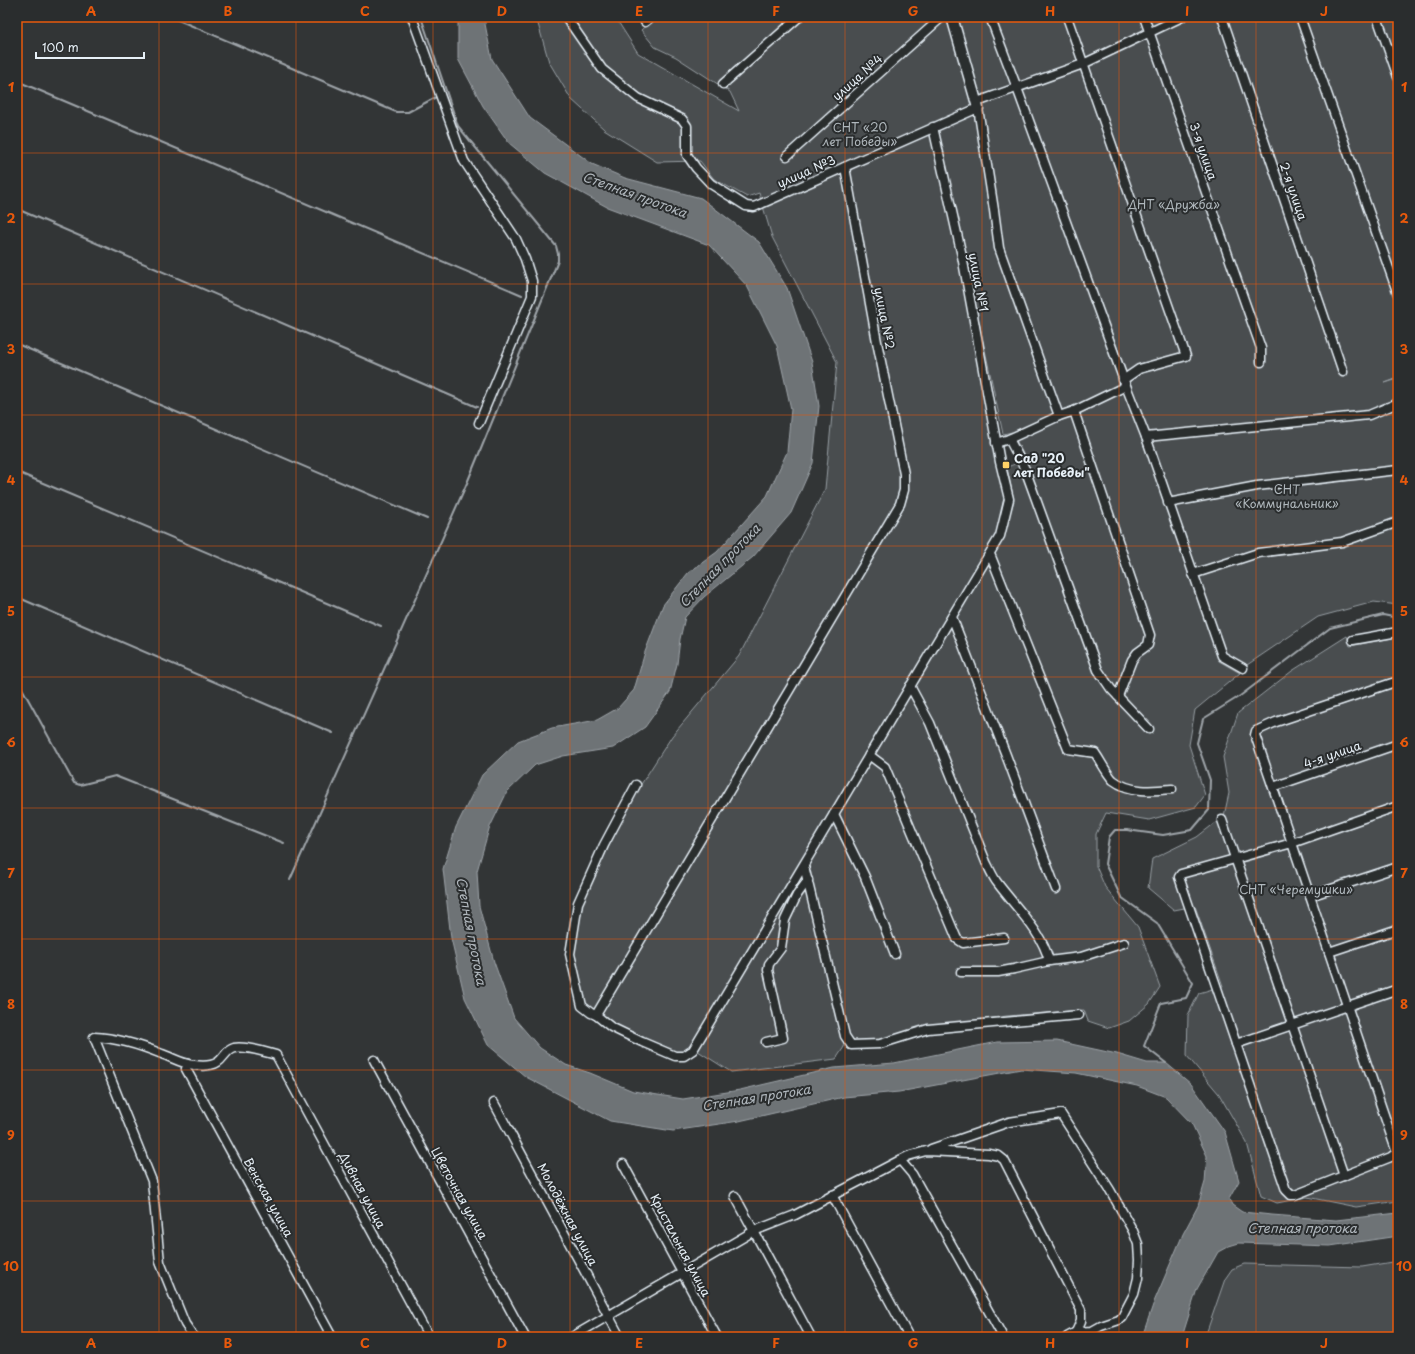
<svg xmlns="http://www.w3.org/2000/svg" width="1415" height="1354" viewBox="0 0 1415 1354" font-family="'Playpen Sans',sans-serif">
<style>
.green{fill:#494d4f;stroke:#989fa4}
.water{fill:#6e7376;stroke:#9fa5aa}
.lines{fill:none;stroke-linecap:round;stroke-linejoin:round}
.stream{stroke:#9fa5aa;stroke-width:2}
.minor-casing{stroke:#e8f1f8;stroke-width:11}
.tertiary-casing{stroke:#e8f1f8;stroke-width:13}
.minor{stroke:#2a2d2e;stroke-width:8}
.tertiary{stroke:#2a2d2e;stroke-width:10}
.grid{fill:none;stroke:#e8590c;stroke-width:1;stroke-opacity:0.55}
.poi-dot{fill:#ffd166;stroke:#2a2d2e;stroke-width:1.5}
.labels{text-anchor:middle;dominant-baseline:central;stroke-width:4;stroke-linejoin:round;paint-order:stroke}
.street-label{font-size:12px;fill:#e8f1f8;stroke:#2a2d2e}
.park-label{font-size:12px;fill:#b0b8bd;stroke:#2a2d2e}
.poi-label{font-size:12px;font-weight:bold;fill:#e8f1f8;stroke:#2a2d2e;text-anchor:start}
.water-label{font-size:13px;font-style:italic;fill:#b1b8be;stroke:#2a2d2e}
.neatline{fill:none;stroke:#e8590c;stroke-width:1.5}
.grid-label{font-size:13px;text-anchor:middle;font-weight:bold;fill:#e8590c}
</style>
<rect width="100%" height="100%" fill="#323536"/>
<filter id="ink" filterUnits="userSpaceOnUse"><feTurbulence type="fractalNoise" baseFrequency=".025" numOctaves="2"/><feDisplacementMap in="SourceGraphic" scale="8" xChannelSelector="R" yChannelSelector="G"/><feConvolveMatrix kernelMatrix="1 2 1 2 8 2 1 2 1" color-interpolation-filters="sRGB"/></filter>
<g filter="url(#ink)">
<!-- green -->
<g class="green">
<polygon points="536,17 615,17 638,53 739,111 730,92 676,57 655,47 641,30 652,20 649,17 947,17 972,93 997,247 1001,244 983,142 979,93 954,17 1296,17 1398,302 1398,378 1385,383 1398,379 1398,605 1374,602 1318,617 1247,665 1223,655 1136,399 1129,402 1219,661 1240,673 1195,710 1189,745 1205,795 1196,807 1149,820 1106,813 1096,834 1096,866 1105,887 1138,927 1160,987 1149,1004 1129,1021 1109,1028 1088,1021 1084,1010 1007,1016 923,1027 883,1040 844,1042 844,1047 836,1059 731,1072 698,1051 1000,541 1014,501 1007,467 1026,460 1012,432 1003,434 966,261 959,264 1004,497 1000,526 978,567 689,1050 678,1054 612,1024 584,1005 573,955 582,905 608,848 640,786 672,736 739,656 825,489 837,362 772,237 759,193 747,197 714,179 700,161 657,162 604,129 571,99 549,62"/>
<polygon points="1304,17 1398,17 1398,284"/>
<polygon points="1347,636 1350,646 1398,637 1398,1201 1356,1207 1307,1197 1277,1203 1261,1196 1247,1143 1219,1094 1187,1056 1188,1015 1199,993 1223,986 1195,906 1174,910 1148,888 1152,859 1197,837 1224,816 1229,793 1223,757 1238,713 1292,671"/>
<polygon points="1398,1261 1398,1337 1205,1337 1225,1279 1232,1269 1244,1264 1362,1267"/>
</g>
<!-- water -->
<polygon class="water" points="458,17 485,17 485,24 492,59 530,118 592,164 625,178 701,198 759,242 787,288 812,362 819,406 813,463 791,513 753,557 704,597 685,617 680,639 677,664 670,692 645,727 613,748 563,756 535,765 507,792 489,829 477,871 479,906 494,962 514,1018 540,1048 566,1065 590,1073 633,1091 683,1099 740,1090 834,1068 894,1063 997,1042 1057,1041 1117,1054 1147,1063 1166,1063 1191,1084 1225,1132 1239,1181 1229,1199 1232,1205 1242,1212 1272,1215 1336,1220 1398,1213 1398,1236 1330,1246 1239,1243 1229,1246 1218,1252 1197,1289 1182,1337 1142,1337 1154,1302 1183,1234 1198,1206 1205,1182 1207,1156 1192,1124 1166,1097 1137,1086 1076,1073 1021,1069 899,1092 844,1097 739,1121 673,1131 610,1121 526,1077 488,1045 465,998 451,938 443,869 456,827 482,775 518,741 552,728 597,720 618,708 634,690 645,652 663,605 688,573 717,552 767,496 787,452 791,409 777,346 747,286 709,245 607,207 545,173 509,143 483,106 458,59"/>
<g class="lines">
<!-- stream -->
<g class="stream">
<polyline points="171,17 396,112 408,112 438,96"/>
<polyline points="17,81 522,295"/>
<polyline points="17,209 477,407"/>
<polyline points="17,344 427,519"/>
<polyline points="17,472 381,626"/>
<polyline points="17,597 333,733"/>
<polyline points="17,679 74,783 80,785 115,776 284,843"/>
<polyline points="290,880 467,483 558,261 558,254 556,246 458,126 421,17"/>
<polyline points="1166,1063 1144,1046 1161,1003 1186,998 1193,983 1157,923 1121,897 1105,864 1109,837 1115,830 1127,830 1163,835 1192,830 1209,810 1210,780 1197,743 1203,719 1240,696 1330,628 1383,615 1398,618"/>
</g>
<!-- minor casing -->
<g class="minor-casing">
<g id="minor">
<polyline points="412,17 464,161 516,239 525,259 532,281 532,296 479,423"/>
<polyline points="566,17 602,69 638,98 682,119 687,126 687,155 696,168 711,184 746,206 754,207 978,108 994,210 999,248 1059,416"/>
<polyline points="990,17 1017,88 1126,386 1146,437 1222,656 1243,668"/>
<polyline points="1067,17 1186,356 1139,369 1123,380"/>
<polyline points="1144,17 1261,348 1261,362"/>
<polyline points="1222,17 1343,372"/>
<polyline points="1300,17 1398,294"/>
<polyline points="1377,17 1398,77"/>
<polyline points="645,22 651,17"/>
<polyline points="723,84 799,17"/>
<polyline points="977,102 1083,64 1182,17"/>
<polyline points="787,156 942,17"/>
<polyline points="1074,411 1150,635 1148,645 1137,653 1132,660 1118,696"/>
<polyline points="1146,437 1369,415 1398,403"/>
<polyline points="1009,439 1025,469 1098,670 1111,689 1149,729"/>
<polyline points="996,443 1009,439 1059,416 1074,411 1126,386"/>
<polyline points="1168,503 1257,486 1398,470"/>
<path d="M990,554L1068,749L1095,753C1100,760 1107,774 1113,780C1130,793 1152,791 1172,789"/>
<polyline points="1193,574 1258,553 1342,542 1398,522"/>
<polyline points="952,617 1006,755 1056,889"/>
<polyline points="1353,640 1398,632"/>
<polyline points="1398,681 1276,722 1256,731 1255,735 1292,843 1181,874 1179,877 1286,1190 1291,1195 1295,1195 1391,1157 1395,1154 1396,1150 1292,843 1398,806"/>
<path d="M910,686L930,723L986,862C989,868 992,875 996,881C1014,906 1042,931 1049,961"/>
<polyline points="869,755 885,767 957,939 963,943 1004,938"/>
<polyline points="636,785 604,845 578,903 570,954 582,1006 591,1013 596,1015 611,1027 642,1042 675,1056 684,1056 693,1050 1000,536 1009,499 1000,462 962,256 933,127"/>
<polyline points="1273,787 1398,744"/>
<polyline points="834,814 865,877 895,954"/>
<polyline points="1222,820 1344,1176"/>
<polyline points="804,866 845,1036 851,1045 880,1044 928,1029 1079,1015"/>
<polyline points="1310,896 1398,867"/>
<polyline points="1329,952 1398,929"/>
<polyline points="961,972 998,972 1014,969 1049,961 1081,957 1124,943"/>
<polyline points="596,1015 900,504 904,490 904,474 877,342 845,167"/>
<polyline points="766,1042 783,1038 768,970 769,964 781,948 785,920 797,895 808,880"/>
<polyline points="1236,1044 1398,989"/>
<polyline points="374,1060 525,1337"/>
<polyline points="186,1069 332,1337"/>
<polyline points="494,1103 620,1337"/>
<polyline points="931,1149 1009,1122 1061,1114 1110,1190 1133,1231 1138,1244 1139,1260 1138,1278 1134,1294 1122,1317 1119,1320 1101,1326 1092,1331 1076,1332 1067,1337"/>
<polyline points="900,1160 912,1174 1003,1337"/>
<polyline points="623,1164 717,1337"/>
<polyline points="832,1195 909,1337"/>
<polyline points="735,1196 811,1337"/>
<path d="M194,1337L185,1324L160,1262L152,1181L94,1037C118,1038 140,1045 162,1054C173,1058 183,1064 194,1065C201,1066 212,1066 218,1062C224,1058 226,1050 234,1048C244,1046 266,1052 276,1055L429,1337"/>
<polyline points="572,1337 754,1231 795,1215 908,1156 926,1151 989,1154 999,1156 1004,1160 1081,1310 1081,1321 1076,1332"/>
</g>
</g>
<!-- tertiary casing -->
<g class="tertiary-casing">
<polyline id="tertiary" points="952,17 978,108"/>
</g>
<!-- minor -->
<use href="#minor" class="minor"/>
<!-- tertiary -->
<use href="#tertiary" class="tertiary"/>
</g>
</g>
<!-- grid -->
<path class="grid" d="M159,17V1337M296,17V1337M433,17V1337M570,17V1337M708,17V1337M845,17V1337M982,17V1337M1119,17V1337M1256,17V1337M17,153H1398M17,284H1398M17,415H1398M17,546H1398M17,677H1398M17,808H1398M17,939H1398M17,1070H1398M17,1201H1398"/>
<!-- markers -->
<rect class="poi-dot" x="1002" y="461" width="8" height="8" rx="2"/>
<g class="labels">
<!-- street labels -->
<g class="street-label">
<text transform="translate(857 77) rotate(-42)">улица №4</text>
<text transform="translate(1204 151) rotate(71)">3-я улица</text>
<text transform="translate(806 171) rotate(-24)">улица №3</text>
<text transform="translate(1294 191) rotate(71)">2-я улица</text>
<text transform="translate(979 282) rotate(79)">улица №1</text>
<text transform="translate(885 318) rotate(79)">улица №2</text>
<text transform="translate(1332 754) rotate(-19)">4-я улица</text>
<text transform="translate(363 1190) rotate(62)">Дивная улица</text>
<text transform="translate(460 1193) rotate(61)">Цветочная улица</text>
<text transform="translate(269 1197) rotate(61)">Венская улица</text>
<text transform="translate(568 1214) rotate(62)">Молодёжная улица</text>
<text transform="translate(681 1245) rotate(62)">Кристальная улица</text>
</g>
<!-- park labels -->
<g class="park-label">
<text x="860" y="127">СНТ «20<tspan x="860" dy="14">лет Победы»</tspan></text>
<text x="1174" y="204">ДНТ «Дружба»</text>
<text x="1287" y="489">СНТ<tspan x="1287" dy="14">«Коммунальник»</tspan></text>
<text x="1296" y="889">СНТ «Черемушки»</text>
</g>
<!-- poi labels -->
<g class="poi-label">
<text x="1014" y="458">Сад "20<tspan x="1014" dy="14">лет Победы"</tspan></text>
</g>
<!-- water labels -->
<g class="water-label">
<text transform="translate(635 194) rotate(20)">Степная протока</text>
<text transform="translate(719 565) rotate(-46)">Степная протока</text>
<text transform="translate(472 931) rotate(79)">Степная протока</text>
<text transform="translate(756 1097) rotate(-9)">Степная протока</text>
<text x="1302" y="1227">Степная протока</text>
</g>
</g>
<!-- margin -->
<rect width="1415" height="1354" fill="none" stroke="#2a2d2e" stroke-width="44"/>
<!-- scale -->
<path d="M36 52v6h108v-6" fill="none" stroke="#e8f1f8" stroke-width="2"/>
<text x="42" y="52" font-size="12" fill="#e8f1f8" stroke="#2a2d2e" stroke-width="3" paint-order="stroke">100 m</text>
<rect x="22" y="22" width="1371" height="1310" class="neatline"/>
<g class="grid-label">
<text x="91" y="16">A</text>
<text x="228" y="16">B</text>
<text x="365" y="16">C</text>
<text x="502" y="16">D</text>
<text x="639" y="16">E</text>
<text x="776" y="16">F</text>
<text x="913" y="16">G</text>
<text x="1050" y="16">H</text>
<text x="1187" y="16">I</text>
<text x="1324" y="16">J</text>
<text x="11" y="92">1</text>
<text x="1404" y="92">1</text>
<text x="11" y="223">2</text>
<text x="1404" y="223">2</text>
<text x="11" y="354">3</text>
<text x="1404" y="354">3</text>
<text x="11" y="485">4</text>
<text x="1404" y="485">4</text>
<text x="11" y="616">5</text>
<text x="1404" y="616">5</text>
<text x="11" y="747">6</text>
<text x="1404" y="747">6</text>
<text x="11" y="878">7</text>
<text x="1404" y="878">7</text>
<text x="11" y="1009">8</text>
<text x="1404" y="1009">8</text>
<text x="11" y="1140">9</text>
<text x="1404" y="1140">9</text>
<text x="11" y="1271">10</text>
<text x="1404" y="1271">10</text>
<text x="91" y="1348">A</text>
<text x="228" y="1348">B</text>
<text x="365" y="1348">C</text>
<text x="502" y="1348">D</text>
<text x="639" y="1348">E</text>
<text x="776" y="1348">F</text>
<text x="913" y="1348">G</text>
<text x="1050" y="1348">H</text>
<text x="1187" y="1348">I</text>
<text x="1324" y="1348">J</text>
</g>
</svg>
